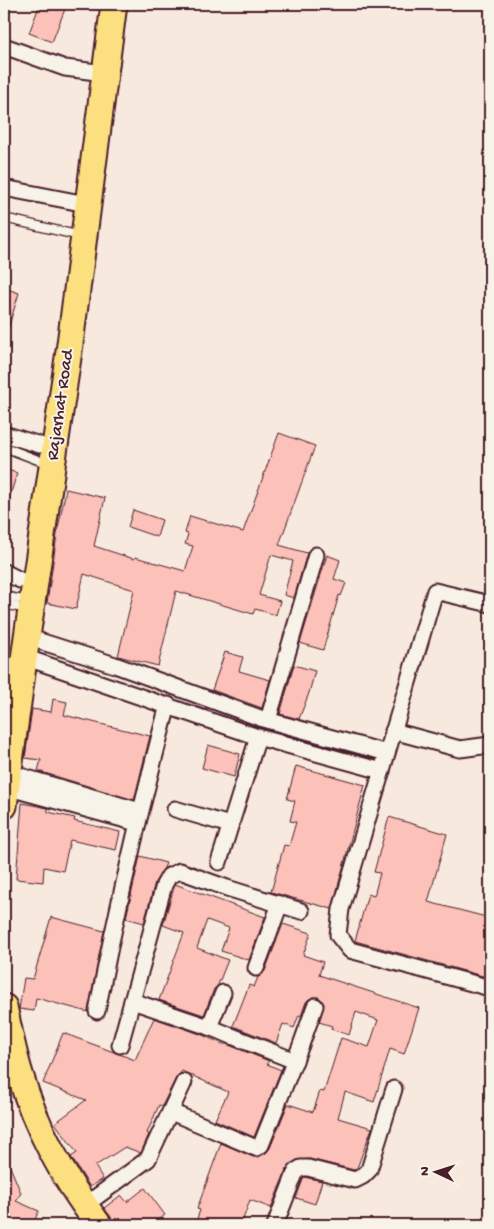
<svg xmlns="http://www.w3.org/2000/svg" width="494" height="1229" viewBox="0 0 494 1229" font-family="'Gochi Hand',sans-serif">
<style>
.building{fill:#fcc1b8;stroke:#4a1f2b}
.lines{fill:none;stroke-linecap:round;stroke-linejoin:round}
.service-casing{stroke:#4a1f2b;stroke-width:11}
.minor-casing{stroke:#4a1f2b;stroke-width:19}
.primary-casing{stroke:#4a1f2b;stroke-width:29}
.service{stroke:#f7f3e8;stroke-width:8}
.minor{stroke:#f7f3e8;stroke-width:15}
.primary{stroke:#fce080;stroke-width:25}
.labels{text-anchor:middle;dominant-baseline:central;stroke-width:4;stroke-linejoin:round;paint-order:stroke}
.street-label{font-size:18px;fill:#4a1f2b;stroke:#f7f3e8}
</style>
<rect width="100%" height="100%" fill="#f8e9de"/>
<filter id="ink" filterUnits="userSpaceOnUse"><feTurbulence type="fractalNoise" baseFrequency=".02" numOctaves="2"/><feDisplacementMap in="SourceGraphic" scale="10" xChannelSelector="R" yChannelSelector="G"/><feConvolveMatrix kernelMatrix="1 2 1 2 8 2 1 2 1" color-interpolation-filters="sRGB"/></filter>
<g filter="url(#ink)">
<!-- building -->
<g class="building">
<polygon points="40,4 67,4 52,42 29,33"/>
<polygon points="4,288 19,293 7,332 4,332"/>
<polygon points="279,433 315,446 279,545 307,553 294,598 284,595 293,561 271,555 259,595 280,601 276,615 255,609 253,614 176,591 158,666 118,656 134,590 84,574 76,609 47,603 58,528 66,489 105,498 94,546 134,559 135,557 185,571 193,546 185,544 188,534 185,533 190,516 243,532"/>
<polygon points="4,469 17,473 7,506 4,506"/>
<polygon points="133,510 162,520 157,537 128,527"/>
<polygon points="327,555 340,560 334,579 346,583 341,596 339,595 323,650 300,643"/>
<polygon points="225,652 243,657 239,671 270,680 262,708 212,690"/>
<polygon points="294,665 315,671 309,693 299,719 280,714"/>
<polygon points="53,699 67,702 64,715 150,736 134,800 38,771 41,760 25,758 32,709 51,712"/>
<polygon points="208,745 240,754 234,777 202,768"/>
<polygon points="296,766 365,785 332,909 271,892 284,845 289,846 296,822 290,821 295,801 287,799"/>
<polygon points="22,803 48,808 48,812 75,818 74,821 120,832 116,850 70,840 63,871 44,867 43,882 16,879"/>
<polygon points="389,817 447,834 428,902 490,918 490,978 355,941 368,894 374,896 380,873 374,872"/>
<polygon points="140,856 166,863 164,868 155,882 144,923 126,918"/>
<polygon points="175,884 265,917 249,960 221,951 229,928 207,920 197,948 228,960 218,985 214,989 204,1015 159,1000 184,933 163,925"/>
<polygon points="51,917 104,931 88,1012 36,998 34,1011 19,1009 24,978 33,979"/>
<polygon points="283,924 311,933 303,955 323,962 319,975 419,1008 404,1054 390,1049 374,1102 345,1092 338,1118 372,1128 357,1168 354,1170 310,1159 297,1160 287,1168 271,1208 250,1200 241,1225 195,1225 200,1210 197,1209 221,1143 253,1157 257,1157 266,1153 270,1148 288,1104 313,1112 320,1091 324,1092 341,1038 369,1047 378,1020 356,1012 349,1035 331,1029 332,1026 319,1022 324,1004 319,997 314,997 309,999 306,1002 301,1016 299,1015 294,1028 283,1024 276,1043 233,1026 249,985 254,987 258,977 265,971"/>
<polygon points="154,1018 200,1034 223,1044 226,1044 269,1061 267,1064 281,1070 254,1137 215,1120 228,1092 182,1071 176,1078 162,1106 159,1105 147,1133 149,1134 141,1153 125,1147 95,1166 103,1179 90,1187 71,1157 77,1153 55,1123 86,1100 43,1083 63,1033 135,1060"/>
<polygon points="4,1152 21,1193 16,1201 39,1211 32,1225 4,1225"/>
<polygon points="304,1177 322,1181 315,1204 296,1198"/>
<polygon points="145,1188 165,1215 152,1225 113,1225 111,1217 104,1208 121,1195 127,1202"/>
</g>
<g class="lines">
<!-- service casing -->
<g class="service-casing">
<g id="service">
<polyline points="4,218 72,234"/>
<polyline points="4,447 38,460"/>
<polyline points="4,596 18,599"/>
<polyline points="4,604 17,607"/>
</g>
</g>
<!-- minor casing -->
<g class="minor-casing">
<g id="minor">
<polyline points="4,46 65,68 104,73"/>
<polyline points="4,188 76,202"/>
<polyline points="4,434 40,445"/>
<polyline points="4,572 20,580"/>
<polyline points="490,604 435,591 341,909 338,935 350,950 490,988"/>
<polyline points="27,637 115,665 263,719 387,753"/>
<polyline points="24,657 258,737 382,771"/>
<polyline points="268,720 316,555"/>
<polyline points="393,731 460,749 490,745"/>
<polyline points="7,772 140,811"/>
<polyline points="6,787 137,823"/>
<polyline points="175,809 230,825"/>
<polyline points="219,862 258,737"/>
<polyline points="256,968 280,904"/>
<polyline points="132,1001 209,1027 295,1061"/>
<path d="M97,1011C117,908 141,806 168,705"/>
<polyline points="209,1027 223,993"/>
<polyline points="120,1045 164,885 169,876 180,871 227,888 301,911"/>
<polyline points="171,1112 256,1148 261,1145 301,1045 315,1006"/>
<polyline points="84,1206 148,1159 184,1082"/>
<polyline points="275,1225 296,1171 301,1168 308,1168 355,1180 363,1176 369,1170 394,1089"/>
</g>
</g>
<!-- primary casing -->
<g class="primary-casing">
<g id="primary">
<polyline points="4,806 27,637 70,344 114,4"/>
<path d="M4,1007C9,1029 13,1052 20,1074C36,1129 64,1179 99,1225"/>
</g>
</g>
<!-- service -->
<use href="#service" class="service"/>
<!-- minor -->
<use href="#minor" class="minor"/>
<!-- primary -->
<use href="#primary" class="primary"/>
</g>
</g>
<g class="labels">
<!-- street labels -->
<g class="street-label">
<text transform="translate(61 405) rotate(-82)">Rajarhat Road</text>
</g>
</g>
<!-- margin -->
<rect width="494" height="1229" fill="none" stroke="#f7f3e8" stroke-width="20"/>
<rect x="10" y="10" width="474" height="1209" fill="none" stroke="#4a1f2b" stroke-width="2" filter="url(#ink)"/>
<!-- north arrow -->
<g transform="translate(436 1172) rotate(274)" stroke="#f7f3e8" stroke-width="4" paint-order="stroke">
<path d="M0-4L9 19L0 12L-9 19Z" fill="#4a1f2b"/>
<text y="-8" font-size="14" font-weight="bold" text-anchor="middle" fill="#4a1f2b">N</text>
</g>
</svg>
